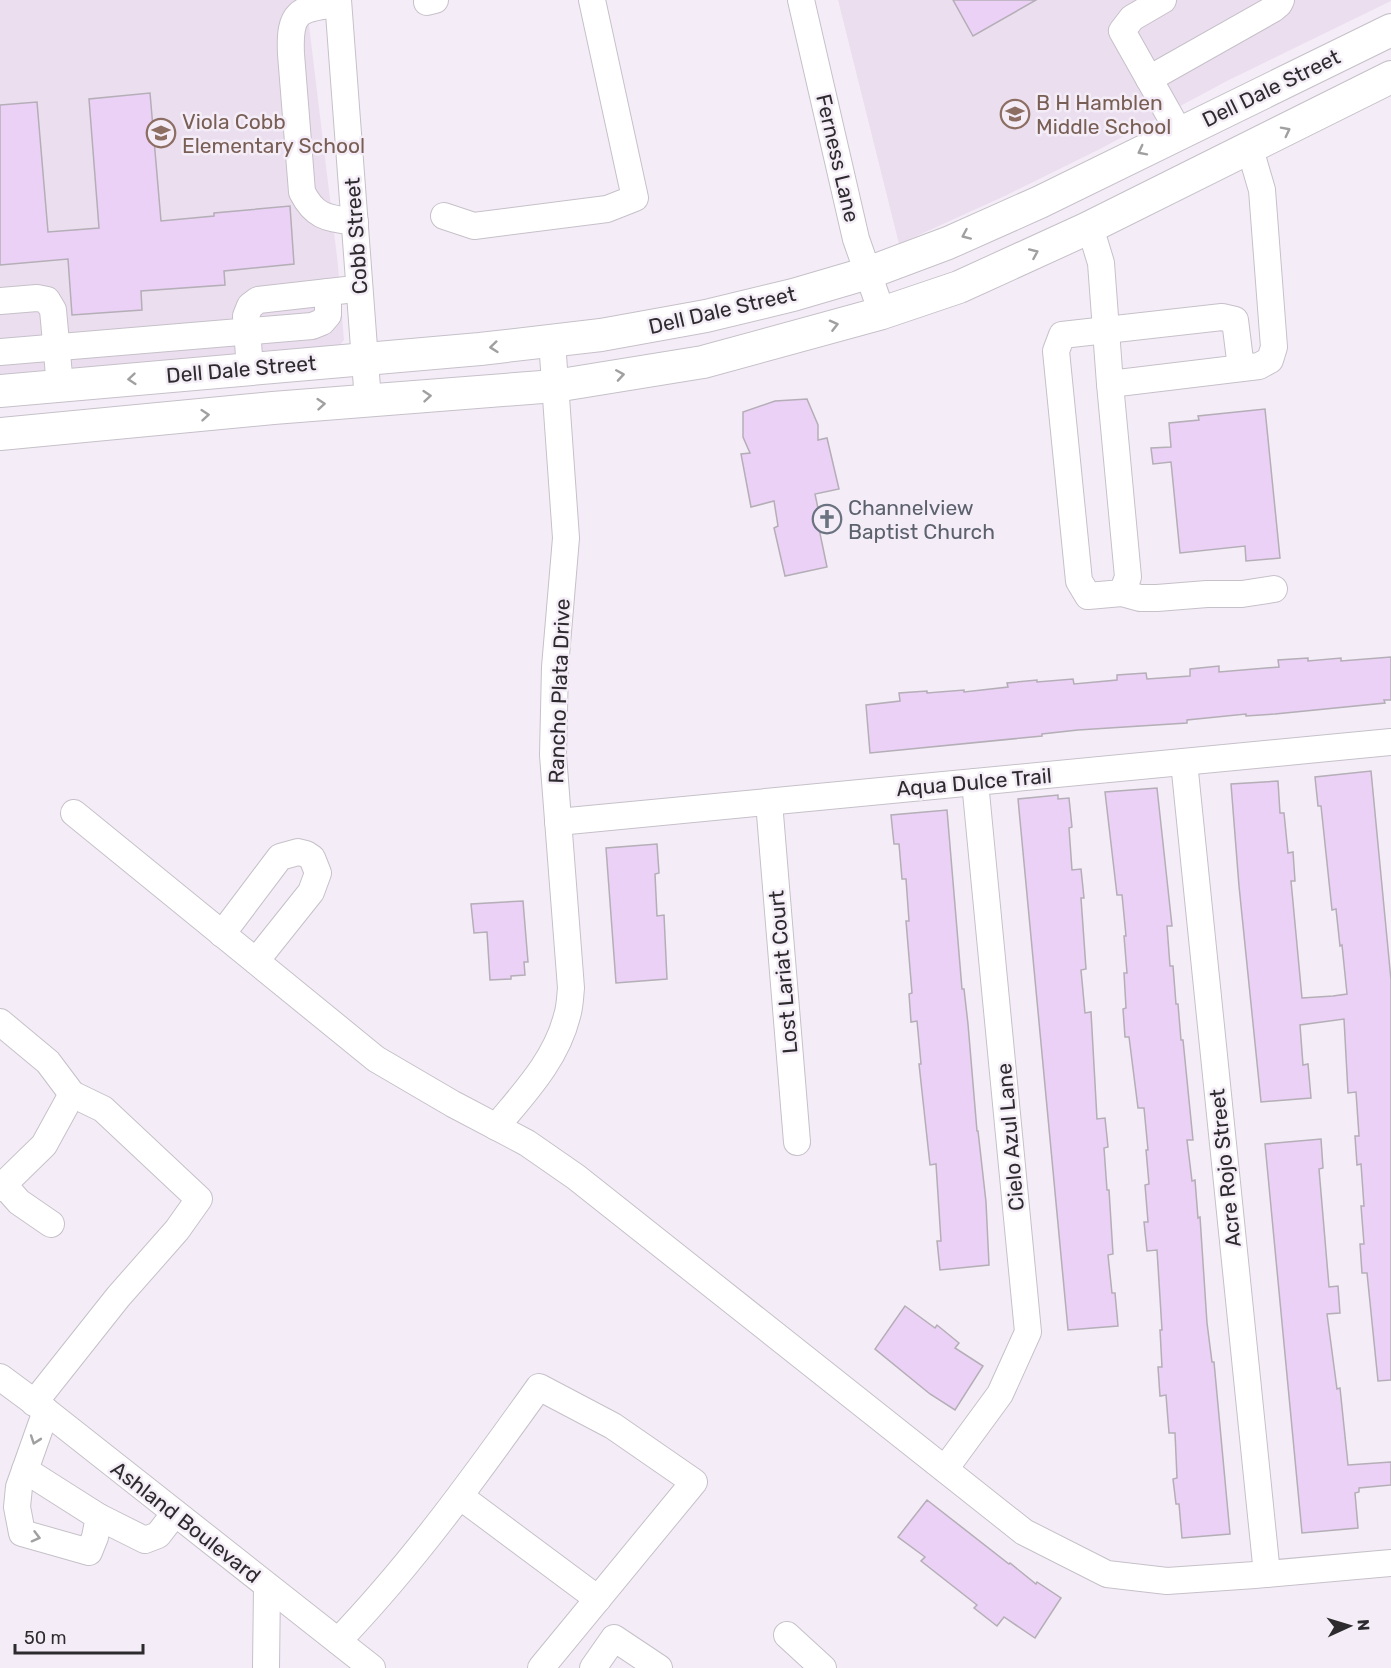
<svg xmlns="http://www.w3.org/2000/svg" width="1391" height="1668" viewBox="0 0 1391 1668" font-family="Rubik,sans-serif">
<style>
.built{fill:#ebdfef}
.building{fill:#ebd1f5;stroke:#b4aeb7;stroke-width:1.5}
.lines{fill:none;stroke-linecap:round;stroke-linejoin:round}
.minor-casing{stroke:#c6c0c9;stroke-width:28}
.major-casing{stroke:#c6c0c9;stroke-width:34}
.minor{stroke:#fff;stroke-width:26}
.major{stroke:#fff;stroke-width:32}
.oneway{stroke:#a0a0a1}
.labels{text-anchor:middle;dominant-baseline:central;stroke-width:5;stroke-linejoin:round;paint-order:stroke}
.street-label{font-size:21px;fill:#2d2b2e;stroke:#f4edf7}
.education-label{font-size:21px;fill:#785e54;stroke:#f4edf7;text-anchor:start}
.worship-label{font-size:21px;fill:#5b616d;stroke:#f4edf7;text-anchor:start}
</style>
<rect width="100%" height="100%" fill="#f4edf7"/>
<!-- built -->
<g class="built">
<polygon points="0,0 306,0 338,265 344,340 338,348 0,375"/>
<polygon points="838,0 1391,0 1391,1 1227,81 1102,148 1007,195 899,244"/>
</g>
<!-- building -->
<g class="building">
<polygon points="953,0 1036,0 973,36"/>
<polygon points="150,93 161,221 214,216 214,213 290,206 294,264 224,271 225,285 141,291 142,310 72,315 68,259 0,265 0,105 37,102 48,232 99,228 89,99"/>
<polygon points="807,399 818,425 818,440 827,438 839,489 815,494 820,518 817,519 827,567 785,576 774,528 778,526 774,501 751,507 741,454 750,453 743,437 743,412 775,401"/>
<polygon points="1265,409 1280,558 1246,561 1245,546 1180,553 1171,462 1153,464 1151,448 1171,447 1169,423 1199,420 1198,416"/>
<polygon points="1391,657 1391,700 1384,700 1385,703 1275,714 1246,716 1246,714 1187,720 1187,723 1078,730 1042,734 1042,736 870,753 866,705 900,701 899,693 927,691 927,693 964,690 964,692 1008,687 1007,683 1037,680 1037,682 1073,679 1074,684 1117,680 1117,675 1146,673 1147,679 1190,676 1190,669 1219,666 1219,672 1279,667 1278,660 1308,658 1308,661 1341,658 1341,661"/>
<polygon points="1371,771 1391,980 1391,1380 1378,1381 1367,1273 1362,1273 1360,1244 1364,1244 1361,1206 1364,1206 1361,1164 1357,1165 1355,1136 1359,1136 1356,1092 1348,1093 1344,1019 1300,1025 1303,1065 1308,1064 1311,1098 1261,1102 1239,886 1231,784 1278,781 1280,813 1284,813 1288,853 1293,852 1295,881 1291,881 1302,998 1333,996 1347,994 1342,945 1340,946 1336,909 1332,910 1321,806 1318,806 1315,777"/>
<polygon points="1157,788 1172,926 1167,926 1170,966 1173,966 1176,1004 1178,1004 1181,1040 1183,1040 1193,1140 1187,1140 1192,1181 1195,1180 1198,1218 1200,1217 1207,1323 1212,1362 1214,1362 1230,1534 1182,1538 1179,1504 1176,1504 1173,1479 1177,1478 1175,1433 1169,1433 1166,1395 1160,1396 1158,1367 1162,1367 1160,1330 1162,1330 1157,1250 1147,1251 1144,1222 1148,1222 1145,1185 1149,1184 1146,1150 1148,1150 1144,1108 1138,1108 1129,1037 1125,1037 1123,1009 1126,1008 1124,973 1127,973 1124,936 1126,936 1122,895 1117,895 1105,792"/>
<polygon points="1058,795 1058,799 1069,798 1072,827 1069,828 1072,870 1081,869 1084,898 1081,898 1086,969 1081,970 1085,1013 1091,1012 1097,1119 1105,1118 1108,1147 1104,1148 1107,1190 1109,1190 1113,1254 1108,1255 1112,1293 1115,1293 1118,1326 1068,1330 1018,799"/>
<polygon points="947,810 962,989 964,989 968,1024 977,1131 978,1131 986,1202 989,1265 940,1270 937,1241 941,1241 936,1164 930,1165 919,1064 921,1064 917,1021 911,1022 909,994 912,993 906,921 909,921 906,879 902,879 899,844 894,844 891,815"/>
<polygon points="657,844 659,873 655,874 657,916 664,915 667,979 616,983 606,848"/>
<polygon points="523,901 528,962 524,962 525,975 511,976 511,979 490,980 487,932 474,933 471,904"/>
<polygon points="1321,1139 1323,1168 1319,1169 1329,1287 1338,1286 1340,1313 1327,1314 1337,1389 1340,1388 1348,1465 1391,1462 1391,1485 1359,1488 1359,1492 1355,1493 1358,1528 1302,1533 1265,1144"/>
<polygon points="905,1306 935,1328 937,1325 959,1343 955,1348 983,1366 955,1410 930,1394 875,1349"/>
<polygon points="927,1500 1009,1564 1010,1563 1036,1584 1037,1582 1061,1598 1035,1638 1004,1617 997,1626 974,1608 977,1605 921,1561 925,1557 898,1537"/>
</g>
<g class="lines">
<!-- minor casing -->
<g class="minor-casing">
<g id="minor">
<polyline points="338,0 368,401"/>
<polyline points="801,0 856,239 882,313"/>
<polyline points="1163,0 1132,18 1122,31 1179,132"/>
<polyline points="427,2 435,0"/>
<path d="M338,4C298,8 289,12 291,54L302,192C315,218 328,218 355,222"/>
<polyline points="1149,79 1273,9 1279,4 1281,0"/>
<polyline points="444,216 474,226 607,209 635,198 592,0"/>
<polyline points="1090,227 1101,263 1110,384"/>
<polyline points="0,301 37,298 47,300 53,310 60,386"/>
<polyline points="0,352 312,326 322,322 328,315 328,292"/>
<polyline points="1241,368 1235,320 1222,317 1062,335 1056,351 1079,581 1088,596 1122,593 1128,577 1110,384 1259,366 1270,360 1274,347 1262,190 1250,149"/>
<polyline points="250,369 246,316 250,306 258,300 346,290"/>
<polyline points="1122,593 1140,598 1157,598 1207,594 1242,594 1274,589"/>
<polyline points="1184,762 1267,1574"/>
<polyline points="769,802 797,1142"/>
<polyline points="74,813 376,1059 453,1104 527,1143 576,1177 1024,1532 1107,1574 1167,1581 1255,1575 1391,1563"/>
<polyline points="558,822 1391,742"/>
<polyline points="222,934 280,857 298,852 306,854 312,858 318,873 311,892 256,961"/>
<polyline points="0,1022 48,1062 72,1094 103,1109 199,1199 177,1230 118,1297 34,1403"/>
<path d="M496,1127C524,1093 556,1060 567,1016C570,1007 570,997 571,988L553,755L555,667L566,538L552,341"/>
<polyline points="4,1185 19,1202 51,1224"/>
<polyline points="0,1188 44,1145 72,1094"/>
<polyline points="0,1377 46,1411 372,1668"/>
<polyline points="46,1411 19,1487 17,1507 22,1533 89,1552 95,1537 99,1517"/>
<polyline points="945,1469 1000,1394 1028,1332 975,782"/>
<polyline points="25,1470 99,1517 145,1540 158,1535 175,1513"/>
<polyline points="461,1497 598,1599"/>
<polyline points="787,1635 823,1668"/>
<path d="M338,1641C413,1563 476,1475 539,1387L613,1426L694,1482L541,1668"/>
<polyline points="266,1668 267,1586"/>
<polyline points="593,1668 614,1638 659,1668"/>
</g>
</g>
<!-- major casing -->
<g class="major-casing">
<g id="major">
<polyline points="0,391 480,349 601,335 706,316 793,295 868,273 948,243 1040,202 1391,30"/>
<polyline points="0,434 273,408 555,386 703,362 882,313 959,287 1086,229 1391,77"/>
</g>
</g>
<!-- minor -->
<use href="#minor" class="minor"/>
<!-- major -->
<use href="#major" class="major"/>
</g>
<!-- one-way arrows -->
<defs><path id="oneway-chevron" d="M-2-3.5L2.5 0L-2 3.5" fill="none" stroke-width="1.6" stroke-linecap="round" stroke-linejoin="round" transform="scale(1.5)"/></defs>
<g class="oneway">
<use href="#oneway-chevron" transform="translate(1286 131) rotate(-27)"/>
<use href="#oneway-chevron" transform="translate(1142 151) rotate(153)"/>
<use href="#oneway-chevron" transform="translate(966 235) rotate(156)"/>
<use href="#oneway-chevron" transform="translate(1034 253) rotate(-24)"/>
<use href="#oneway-chevron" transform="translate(834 325) rotate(-14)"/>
<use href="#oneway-chevron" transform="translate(494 347) rotate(174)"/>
<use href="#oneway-chevron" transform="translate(620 375) rotate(-9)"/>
<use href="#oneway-chevron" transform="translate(132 379) rotate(175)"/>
<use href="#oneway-chevron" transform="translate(427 396) rotate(-5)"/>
<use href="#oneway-chevron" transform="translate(321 404) rotate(-5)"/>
<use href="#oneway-chevron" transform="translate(205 415) rotate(-5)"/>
<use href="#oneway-chevron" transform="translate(35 1440) rotate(109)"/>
<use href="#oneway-chevron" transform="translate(36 1537) rotate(15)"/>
</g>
<!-- icons -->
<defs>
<g id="school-ring" transform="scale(1.5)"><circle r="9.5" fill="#f4edf7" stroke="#8d6e63" stroke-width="1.5"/><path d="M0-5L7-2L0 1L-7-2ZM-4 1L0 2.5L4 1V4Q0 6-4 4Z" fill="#8d6e63"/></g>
<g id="church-ring" transform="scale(1.5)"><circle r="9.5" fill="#f4edf7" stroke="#6b7280" stroke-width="1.5"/><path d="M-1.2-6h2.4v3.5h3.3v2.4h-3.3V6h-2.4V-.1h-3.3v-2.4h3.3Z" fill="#6b7280"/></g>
</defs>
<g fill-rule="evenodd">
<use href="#school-ring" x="1015" y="114"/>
<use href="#school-ring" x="161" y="133"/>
<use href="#church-ring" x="827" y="519"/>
</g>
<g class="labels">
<!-- street labels -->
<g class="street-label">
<text transform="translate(1271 88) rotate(-26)">Dell Dale Street</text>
<text transform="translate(838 158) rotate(77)">Ferness Lane</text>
<text transform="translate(356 236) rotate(-94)">Cobb Street</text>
<text transform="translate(722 310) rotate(-13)">Dell Dale Street</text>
<text transform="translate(241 369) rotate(-5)">Dell Dale Street</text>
<text transform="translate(559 691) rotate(-88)">Rancho Plata Drive</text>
<text transform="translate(974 782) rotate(-5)">Aqua Dulce Trail</text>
<text transform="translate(783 972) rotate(-95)">Lost Lariat Court</text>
<text transform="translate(1010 1137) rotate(-95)">Cielo Azul Lane</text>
<text transform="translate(1225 1168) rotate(-96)">Acre Rojo Street</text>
<text transform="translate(186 1522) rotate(38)">Ashland Boulevard</text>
</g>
<!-- education labels -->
<g class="education-label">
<text x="1036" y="102">B H Hamblen<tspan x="1036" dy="24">Middle School</tspan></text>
<text x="182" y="121">Viola Cobb<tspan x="182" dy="24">Elementary School</tspan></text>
</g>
<!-- worship labels -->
<g class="worship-label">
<text x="848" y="507">Channelview<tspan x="848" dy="24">Baptist Church</tspan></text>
</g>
</g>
<!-- north arrow -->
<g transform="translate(1349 1626) rotate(86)" stroke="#f4edf7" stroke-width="4.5" paint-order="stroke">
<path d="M0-4.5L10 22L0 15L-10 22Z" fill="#2d2b2e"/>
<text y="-9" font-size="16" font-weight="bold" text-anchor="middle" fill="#2d2b2e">N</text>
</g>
<!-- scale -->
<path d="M15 1644v9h128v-9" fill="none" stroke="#2d2b2e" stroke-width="3"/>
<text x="24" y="1644" font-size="18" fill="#2d2b2e" stroke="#f4edf7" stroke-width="4.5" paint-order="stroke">50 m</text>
</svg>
